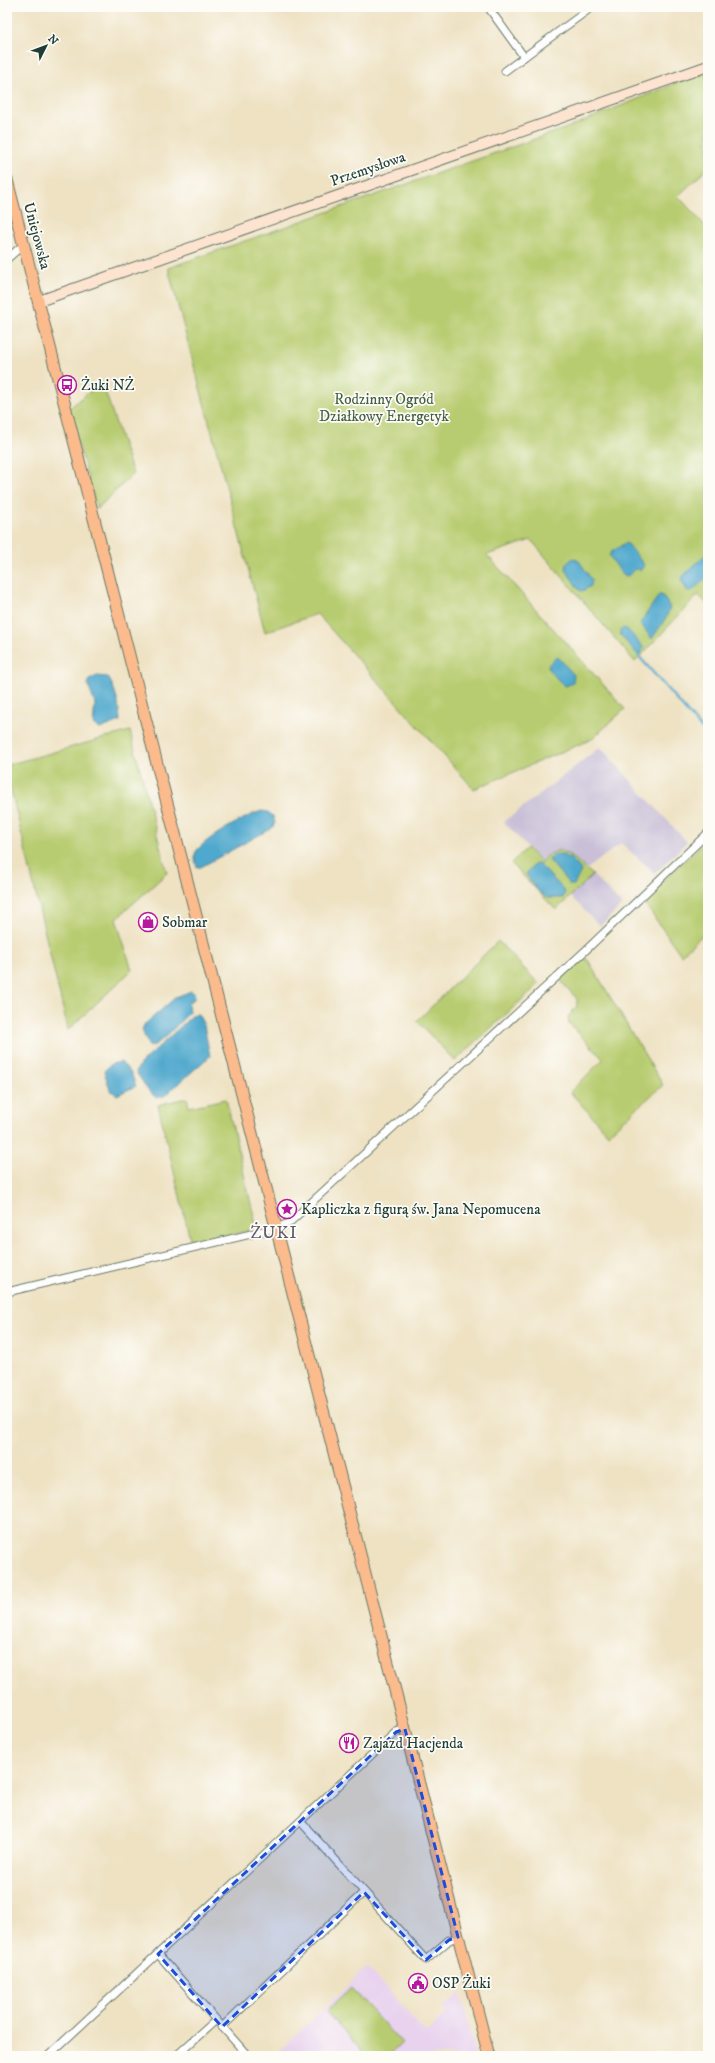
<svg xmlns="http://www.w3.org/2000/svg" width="715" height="2063" viewBox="0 0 715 2063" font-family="'IM FELL DW Pica',serif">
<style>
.built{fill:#e8d2ee}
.industrial{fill:#c9bfd7}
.green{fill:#b7cc70;stroke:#6b8452}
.water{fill:#50a8cd;stroke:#387280}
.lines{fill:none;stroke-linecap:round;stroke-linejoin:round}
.stream{stroke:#50a8cd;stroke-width:2.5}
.minor-casing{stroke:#677766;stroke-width:9}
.secondary-casing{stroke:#677766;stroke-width:12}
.primary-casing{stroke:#677766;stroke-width:13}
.minor{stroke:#fff;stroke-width:7}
.secondary{stroke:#fde4d1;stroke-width:10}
.primary{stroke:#fbbb8d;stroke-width:11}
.marked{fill:#1d4ed8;fill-opacity:0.2;stroke:#1d4ed8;stroke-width:3;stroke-dasharray:8 5;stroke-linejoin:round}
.labels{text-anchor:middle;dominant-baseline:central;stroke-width:3.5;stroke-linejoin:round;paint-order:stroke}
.street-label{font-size:15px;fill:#1f3d34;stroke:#fdfcf7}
.poi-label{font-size:15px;fill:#1f3d34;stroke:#fdfcf7;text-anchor:start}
.park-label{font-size:15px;fill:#456143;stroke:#fdfcf7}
.quarter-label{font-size:17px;letter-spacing:1px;fill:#5f5e6e;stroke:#fdfcf7}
</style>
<rect width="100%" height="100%" fill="#fdfcf7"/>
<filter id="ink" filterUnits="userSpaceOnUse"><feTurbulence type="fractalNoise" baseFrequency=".025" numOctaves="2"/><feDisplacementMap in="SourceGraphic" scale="8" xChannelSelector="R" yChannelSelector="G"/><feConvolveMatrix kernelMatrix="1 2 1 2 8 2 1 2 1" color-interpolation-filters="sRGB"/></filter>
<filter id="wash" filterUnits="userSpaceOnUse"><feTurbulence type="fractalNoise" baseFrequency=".012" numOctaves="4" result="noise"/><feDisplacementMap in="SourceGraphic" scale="16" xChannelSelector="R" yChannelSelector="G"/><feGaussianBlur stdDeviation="0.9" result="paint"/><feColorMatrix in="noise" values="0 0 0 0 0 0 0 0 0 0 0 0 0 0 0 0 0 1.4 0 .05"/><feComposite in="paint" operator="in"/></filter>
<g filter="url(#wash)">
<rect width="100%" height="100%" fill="#eee2c3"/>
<!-- built -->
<polygon class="built" points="367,1967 426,2033 447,2013 443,2008 460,1993 476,2056 274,2056"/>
<!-- industrial -->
<g class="industrial">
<polygon points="600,747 687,842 655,873 621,843 587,869 570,855 548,855 541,862 504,822"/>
<polygon points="593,875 622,905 600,926 570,896"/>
</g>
<!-- green -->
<g class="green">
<polygon points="708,70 708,168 678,196 708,229 708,605 698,595 635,662 531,540 487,555 625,709 592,739 474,789 317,614 265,632 168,268 572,126"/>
<polygon points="102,382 133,474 97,509 68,409"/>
<polygon points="130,731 167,873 116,919 132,970 68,1030 7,773 7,765"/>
<polygon points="708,839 708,930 681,955 642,900"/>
<polygon points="527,848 541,862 548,855 559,850 570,855 593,875 556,910 511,863"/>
<polygon points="498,941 539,984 455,1061 417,1021"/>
<polygon points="582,957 588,960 663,1085 608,1134 570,1092 603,1059 569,1023 568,1017 577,1006 577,999 559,979"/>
<polygon points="187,1098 189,1107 226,1099 257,1229 191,1243 158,1105"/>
<polygon points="351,1988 402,2043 388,2056 366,2056 326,2012"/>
</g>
<!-- water -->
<g class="water">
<polygon points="625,543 628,544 644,565 641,570 635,569 628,576 623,575 610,557 610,553"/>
<polygon points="706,554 708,554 708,576 691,592 688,592 681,580 682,577"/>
<polygon points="573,558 579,561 592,580 591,586 582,591 579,590 566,570 566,564"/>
<polygon points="659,595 662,595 670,607 667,616 652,639 640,623"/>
<polygon points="622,628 627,629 644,648 640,654 636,653 621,636 620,631"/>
<polygon points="556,657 559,658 574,675 573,683 566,686 563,685 549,670 548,665"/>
<path d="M97,676L108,677C117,692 119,705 120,721L100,729L93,724L95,704L88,685L89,680Z"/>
<path d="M262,811L268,812L273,816L275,823L272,828L201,867H197C196,863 194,858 195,854C198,842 249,814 262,811Z"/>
<path d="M561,854C569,857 577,863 581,871L574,885H570L549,860L553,855Z"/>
<polygon points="535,864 539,864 565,891 563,898 547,898 537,890 526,874"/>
<path d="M191,991L194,993L195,998L188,1003L189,1013C180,1021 161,1045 149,1047L142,1030L144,1025L176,997Z"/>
<polygon points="198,1014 204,1025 210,1056 164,1096 156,1098 148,1090 136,1072 140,1064 193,1015"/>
<polygon points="121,1062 131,1073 136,1086 117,1095 110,1090 104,1071 111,1064"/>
</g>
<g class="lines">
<!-- stream -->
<polyline class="stream" points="637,654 708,736"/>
</g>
</g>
<g filter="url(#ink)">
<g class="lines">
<!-- minor casing -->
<g class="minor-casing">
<g id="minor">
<polyline points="488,7 524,57"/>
<polyline points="505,71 592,7"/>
<polyline points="7,259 24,244"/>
<polyline points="7,1292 276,1228 289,1223 586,950 708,833"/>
<polyline points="301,1822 426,1960 449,1940 458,1937"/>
<polyline points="158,1954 248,2056"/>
<polyline points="222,2027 364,1892"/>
<polyline points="48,2056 396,1732 405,1729"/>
<polyline points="176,2056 216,2020"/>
</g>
</g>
<!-- secondary casing -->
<g class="secondary-casing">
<polyline id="secondary" points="39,301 708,66"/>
</g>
<!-- primary casing -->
<g class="primary-casing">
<polyline id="primary" points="7,180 489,2056"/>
</g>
<!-- minor -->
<use href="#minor" class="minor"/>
<!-- secondary -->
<use href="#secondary" class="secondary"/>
<!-- primary -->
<use href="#primary" class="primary"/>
</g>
</g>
<!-- marked area -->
<path class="marked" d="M405,1729L458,1937L449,1940L426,1960L364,1892L222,2027L158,1954L396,1732Z"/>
<!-- icons -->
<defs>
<g id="bus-ring" transform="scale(1)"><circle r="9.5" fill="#fdfcf7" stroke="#b5179e" stroke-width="1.5"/><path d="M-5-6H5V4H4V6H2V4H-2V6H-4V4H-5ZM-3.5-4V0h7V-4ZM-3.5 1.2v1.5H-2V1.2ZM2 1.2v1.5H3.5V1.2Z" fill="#b5179e"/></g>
<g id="shop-ring" transform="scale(1)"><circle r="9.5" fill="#fdfcf7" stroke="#b5179e" stroke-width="1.5"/><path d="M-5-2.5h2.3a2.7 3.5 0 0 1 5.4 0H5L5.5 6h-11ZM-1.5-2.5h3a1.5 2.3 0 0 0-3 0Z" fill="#b5179e"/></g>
<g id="sight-ring" transform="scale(1)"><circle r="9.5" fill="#fdfcf7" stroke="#b5179e" stroke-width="1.5"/><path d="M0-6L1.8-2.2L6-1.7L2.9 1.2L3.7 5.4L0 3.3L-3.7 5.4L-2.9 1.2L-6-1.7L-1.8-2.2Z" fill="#b5179e"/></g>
<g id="restaurant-ring" transform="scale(1)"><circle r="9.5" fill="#fdfcf7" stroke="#b5179e" stroke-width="1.5"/><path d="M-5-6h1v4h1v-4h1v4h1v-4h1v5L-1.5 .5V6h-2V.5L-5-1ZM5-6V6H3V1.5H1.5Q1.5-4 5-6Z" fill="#b5179e"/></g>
<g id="civic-ring" transform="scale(1)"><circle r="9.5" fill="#fdfcf7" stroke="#b5179e" stroke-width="1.5"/><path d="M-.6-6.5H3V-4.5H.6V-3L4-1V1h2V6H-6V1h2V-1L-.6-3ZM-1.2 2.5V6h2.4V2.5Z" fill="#b5179e"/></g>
</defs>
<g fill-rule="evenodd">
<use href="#bus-ring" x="67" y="385"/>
<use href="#shop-ring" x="148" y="922"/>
<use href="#sight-ring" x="287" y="1209"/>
<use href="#restaurant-ring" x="349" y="1743"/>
<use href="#civic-ring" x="418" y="1983"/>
</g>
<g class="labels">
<!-- street labels -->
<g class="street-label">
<text transform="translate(368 169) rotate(-19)">Przemysłowa</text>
<text transform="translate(37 236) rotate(75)">Uniejowska</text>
</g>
<!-- poi labels -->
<g class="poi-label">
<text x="81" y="385">Żuki NŻ</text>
<text x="162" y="922">Sobmar</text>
<text x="301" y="1209">Kapliczka z figurą św. Jana Nepomucena</text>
<text x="363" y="1743">Zajazd Hacjenda</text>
<text x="432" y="1983">OSP Żuki</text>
</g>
<!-- park labels -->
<g class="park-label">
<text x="384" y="399">Rodzinny Ogród<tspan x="384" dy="17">Działkowy Energetyk</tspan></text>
</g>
<!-- quarter labels -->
<g class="quarter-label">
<text x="274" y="1233">ŻUKI</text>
</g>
</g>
<!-- margin -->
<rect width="715" height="2063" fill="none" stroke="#fdfcf7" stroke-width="24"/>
<!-- north arrow -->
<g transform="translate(46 46) rotate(48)" stroke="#fdfcf7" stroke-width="3" paint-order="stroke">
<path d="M0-3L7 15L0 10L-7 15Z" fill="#1f3d34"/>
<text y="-6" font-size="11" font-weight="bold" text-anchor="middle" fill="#1f3d34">N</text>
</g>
</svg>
